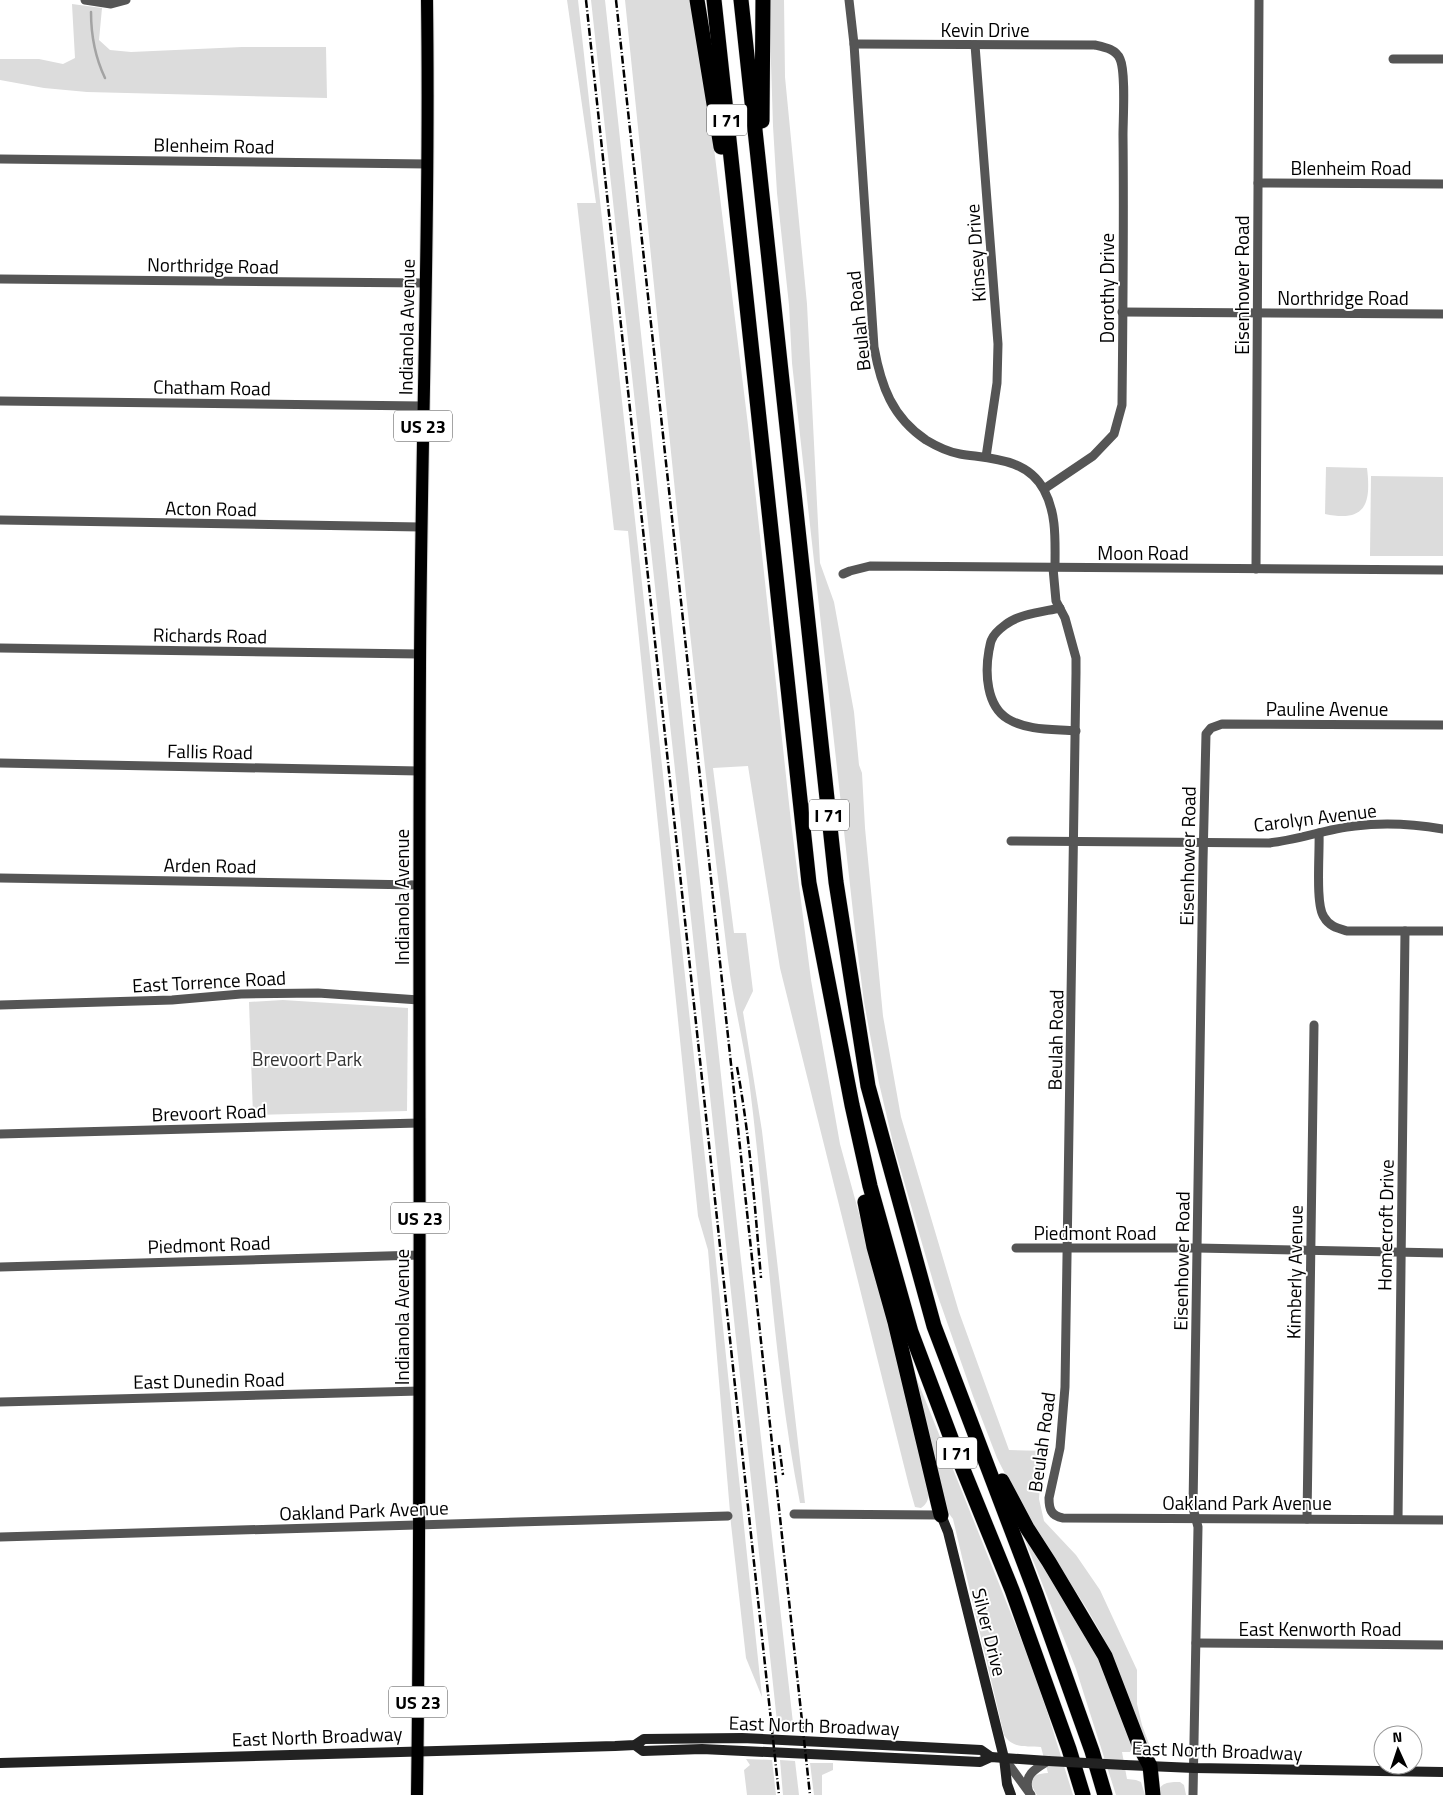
<svg xmlns="http://www.w3.org/2000/svg" width="1443" height="1795" viewBox="0 0 1443 1795" font-family="'Titillium Web',sans-serif">
<style>
.green{fill:#dcdcdc}
.lines{fill:none;stroke-linecap:round;stroke-linejoin:round}
.stream{stroke:#a3a3a3;stroke-width:2.5}
.primary-casing{stroke:#dbdbdb;stroke-width:14}
.highway-casing{stroke:#dbdbdb;stroke-width:16}
.street{stroke:#555;stroke-width:9}
.secondary{stroke:#222;stroke-width:10}
.primary{stroke:#000;stroke-width:12}
.highway{stroke:#000;stroke-width:15}
.rail{stroke:#000;stroke-width:2.5;stroke-dasharray:8 2.5 1 2.5;stroke-linecap:butt}
.secondary-bridge{stroke:#222;stroke-width:10}
.labels{text-anchor:middle;dominant-baseline:central;stroke-width:4;stroke-linejoin:round;paint-order:stroke}
.shield{fill:#fff;stroke:#4c4c4c;stroke-width:1}
.shield-label{font-size:18px;font-weight:bold;fill:#000}
.street-label{font-size:19px;fill:#000;stroke:#fff}
.park-label{font-size:19px;fill:#333;stroke:#fff}
</style>
<rect width="100%" height="100%" fill="#fff"/>
<!-- green -->
<g class="green">
<polygon points="567,0 578,0 707,1176 762,1697 746,1658 731,1524 708,1250 698,1216 628,531 614,530 577,203 596,203"/>
<polygon points="591,0 605,0 739,1242 794,1732 778,1731 681,825"/>
<path d="M625,0H691L712,132L748,425L791,822L811,980L840,1144L885,1309L929,1493C928,1500 927,1504 921,1508L915,1507L909,1486L780,968L748,766L713,768L734,933H746L753,991L743,1012L762,1131L805,1503H800C773,1364 767,1221 749,1080C743,1040 733,1000 728,960C688,641 658,320 625,0Z"/>
<polygon points="769,0 784,0 785,77 807,304 820,563 834,602 854,712 859,765 862,773 865,828 883,1016 901,1117 959,1312 1009,1450 1047,1451 1040,1485 1039,1499 1044,1521 1076,1555 1100,1590 1137,1670 1137,1704 1142,1725 1152,1752 1147,1748 1128,1695 1102,1635 1087,1609 1024,1511 997,1458 973,1396 935,1288 894,1147 879,1083 864,1002 856,939 792,363 789,305 777,193 773,126"/>
<polygon points="72,4 102,8 99,40 110,50 131,52 242,47 326,47 327,98 87,92 44,88 0,80 0,59 39,59 63,64 75,58"/>
<path d="M1326,467L1367,468C1371,502 1367,523 1325,514Z"/>
<polygon points="1371,476 1443,477 1443,556 1370,556"/>
<polygon points="283,1000 408,1008 407,1111 253,1115 249,1002"/>
<path d="M914,1372L1030,1661L1046,1708L1073,1795H1037C1027,1780 1031,1774 1048,1773L1041,1747C1026,1746 1013,1749 1004,1735L953,1519L947,1511Z"/>
<polygon points="1021,1530 1089,1635 1132,1741 1132,1748 1130,1752 1122,1752 1127,1779 1136,1780 1141,1782 1145,1795 1116,1795 1076,1669"/>
<polygon points="746,1759 772,1760 776,1795 747,1795 744,1770 750,1765"/>
<polygon points="780,1760 795,1761 799,1795 783,1795"/>
<polygon points="810,1763 833,1763 833,1770 822,1775 822,1795 814,1795"/>
<path d="M1180,1782L1184,1785L1186,1795H1158C1159,1782 1169,1782 1180,1782Z"/>
</g>
<g class="lines">
<!-- stream -->
<path class="stream" d="M91,12C91,36 95,57 105,78"/>
<!-- primary casing -->
<g class="primary-casing">
<path id="primary" d="M417,1795C422,1419 418,1043 420,667C421,445 430,222 427,0"/>
</g>
<!-- highway casing -->
<g class="highway-casing">
<g id="highway">
<polyline points="697,0 721,147"/>
<polyline points="714,0 809,883 852,1105 870,1186 911,1332 960,1462 1012,1590 1069,1749 1083,1795"/>
<polyline points="741,0 836,882 868,1086 934,1326 1036,1594 1092,1751 1105,1795"/>
<polyline points="762,121 763,0"/>
<polyline points="865,1202 874,1247 895,1322 941,1515"/>
<polyline points="1002,1481 1027,1528 1049,1562 1105,1656 1140,1747 1150,1766 1153,1795"/>
</g>
</g>
<!-- street -->
<g class="street">
<polyline points="85,0 111,4 126,0"/>
<path d="M849,0L854,44L874,347C881,386 892,417 926,440C936,446 948,452 960,454C991,459 1027,458 1044,490C1057,514 1055,541 1055,568"/>
<path d="M854,44L1095,45C1104,47 1116,49 1120,59C1126,72 1123,119 1123,135C1124,225 1123,315 1122,405L1114,434L1093,456L1044,489"/>
<polyline points="975,45 998,344 997,383 986,457"/>
<polyline points="1393,59 1443,59"/>
<polyline points="0,159 428,164"/>
<polyline points="1258,183 1443,184"/>
<polyline points="0,279 425,283"/>
<polyline points="1122,312 1443,314"/>
<polyline points="0,401 423,406"/>
<polyline points="0,520 421,527"/>
<path d="M1053,568L1056,601L1065,618L1076,658V673L1065,1387L1060,1448L1049,1498C1049,1509 1051,1516 1063,1518L1443,1520"/>
<polyline points="1256,569 1259,0"/>
<polyline points="843,574 850,571 870,566 1443,570"/>
<path d="M1060,608C1042,612 1019,614 1005,625C1001,628 994,634 992,639C990,642 990,647 989,650C985,672 986,706 1008,719C1028,731 1054,729 1076,731"/>
<polyline points="0,648 420,654"/>
<polyline points="0,763 419,771"/>
<path d="M1319,833C1320,851 1315,905 1324,917C1329,926 1337,928 1347,931H1443"/>
<path d="M1011,841L1269,843C1298,840 1326,829 1355,826C1384,822 1414,824 1443,829"/>
<polyline points="0,878 419,885"/>
<polyline points="0,1005 172,1000 241,994 318,993 419,1000"/>
<polyline points="0,1134 419,1123"/>
<polyline points="1016,1248 1197,1248 1443,1253"/>
<polyline points="0,1267 420,1255"/>
<polyline points="0,1402 420,1391"/>
<polyline points="794,1514 941,1515"/>
<polyline points="1307,1519 1314,1025"/>
<polyline points="1398,1519 1405,931"/>
<polyline points="0,1537 728,1516"/>
<polyline points="1196,1643 1443,1645"/>
<polyline points="1004,1758 1031,1795"/>
<path d="M1028,1789C1024,1774 1037,1768 1048,1761"/>
<polyline points="1193,1795 1198,1527 1193,1508 1203,861 1206,734 1211,728 1222,724 1443,725"/>
</g>
<!-- secondary -->
<g class="secondary">
<polyline points="941,1515 948,1532 1004,1758 1007,1784 1011,1795"/>
<polyline points="635,1745 643,1751 702,1749 980,1762 991,1757 1048,1761"/>
<polyline points="0,1763 615,1746 635,1745 644,1739 742,1738 923,1747 981,1750 991,1757"/>
<polyline points="1125,1765 1194,1768 1443,1772"/>
</g>
<!-- primary -->
<use href="#primary" class="primary"/>
<!-- highway -->
<use href="#highway" class="highway"/>
<!-- rail -->
<g class="rail">
<polyline points="586,0 779,1795"/>
<polyline points="616,0 810,1795"/>
<path d="M737,1067C750,1137 755,1208 761,1278"/>
<polyline points="779,1445 783,1475"/>
</g>
<!-- secondary-bridge -->
<polyline class="secondary-bridge" points="1048,1761 1125,1765"/>
</g>
<g class="labels">
<!-- shield labels -->
<g class="shield">
<rect x="707" y="104.5" width="40" height="31" rx="4"/>
<rect x="394" y="410.5" width="58" height="31" rx="4"/>
<rect x="809" y="799.5" width="40" height="31" rx="4"/>
<rect x="391" y="1202.5" width="58" height="31" rx="4"/>
<rect x="937" y="1437.5" width="40" height="31" rx="4"/>
<rect x="389" y="1686.5" width="58" height="31" rx="4"/>
</g>
<g class="shield-label">
<text x="727" y="120">I 71</text>
<text x="423" y="426">US 23</text>
<text x="829" y="815">I 71</text>
<text x="420" y="1218">US 23</text>
<text x="957" y="1453">I 71</text>
<text x="418" y="1702">US 23</text>
</g>
<!-- street labels -->
<g class="street-label">
<text x="985" y="29">Kevin Drive</text>
<text transform="translate(214 145) rotate(1)">Blenheim Road</text>
<text x="1351" y="167">Blenheim Road</text>
<text transform="translate(975 253) rotate(-94)">Kinsey Drive</text>
<text transform="translate(213 265) rotate(1)">Northridge Road</text>
<text transform="translate(1241 285) rotate(-90)">Eisenhower Road</text>
<text transform="translate(1106 288) rotate(-90)">Dorothy Drive</text>
<text x="1343" y="297">Northridge Road</text>
<text transform="translate(858 321) rotate(-96)">Beulah Road</text>
<text transform="translate(406 327) rotate(-89)">Indianola Avenue</text>
<text transform="translate(212 387) rotate(1)">Chatham Road</text>
<text transform="translate(211 508) rotate(1)">Acton Road</text>
<text x="1143" y="552">Moon Road</text>
<text transform="translate(210 635) rotate(1)">Richards Road</text>
<text x="1327" y="708">Pauline Avenue</text>
<text transform="translate(210 751) rotate(1)">Fallis Road</text>
<text transform="translate(1315 817) rotate(-7)">Carolyn Avenue</text>
<text transform="translate(1187 856) rotate(-89)">Eisenhower Road</text>
<text transform="translate(210 865) rotate(1)">Arden Road</text>
<text transform="translate(401 897) rotate(-90)">Indianola Avenue</text>
<text transform="translate(209 981) rotate(-3)">East Torrence Road</text>
<text transform="translate(1055 1040) rotate(-89)">Beulah Road</text>
<text transform="translate(209 1112) rotate(-2)">Brevoort Road</text>
<text transform="translate(1385 1225) rotate(-89)">Homecroft Drive</text>
<text x="1095" y="1232">Piedmont Road</text>
<text transform="translate(209 1244) rotate(-2)">Piedmont Road</text>
<text transform="translate(1181 1261) rotate(-89)">Eisenhower Road</text>
<text transform="translate(1294 1272) rotate(-89)">Kimberly Avenue</text>
<text transform="translate(401 1317) rotate(-90)">Indianola Avenue</text>
<text transform="translate(209 1380) rotate(-1)">East Dunedin Road</text>
<text transform="translate(1041 1442) rotate(-82)">Beulah Road</text>
<text x="1247" y="1502">Oakland Park Avenue</text>
<text transform="translate(364 1510) rotate(-2)">Oakland Park Avenue</text>
<text x="1320" y="1628">East Kenworth Road</text>
<text transform="translate(990 1632) rotate(76)">Silver Drive</text>
<text transform="translate(814 1725) rotate(2)">East North Broadway</text>
<text transform="translate(317 1736) rotate(-2)">East North Broadway</text>
<text transform="translate(1217 1750) rotate(2)">East North Broadway</text>
</g>
<!-- park labels -->
<g class="park-label">
<text x="307" y="1058">Brevoort Park</text>
</g>
</g>
<!-- north arrow -->
<g transform="translate(1398 1750) rotate(357)"><circle r="24" fill="#ffffff" stroke="#999999"/>
<path d="M0-4L9 19L0 12L-9 19Z" fill="#000000"/>
<text y="-8" font-size="14" font-weight="bold" text-anchor="middle" fill="#000000">N</text>
</g>
</svg>
